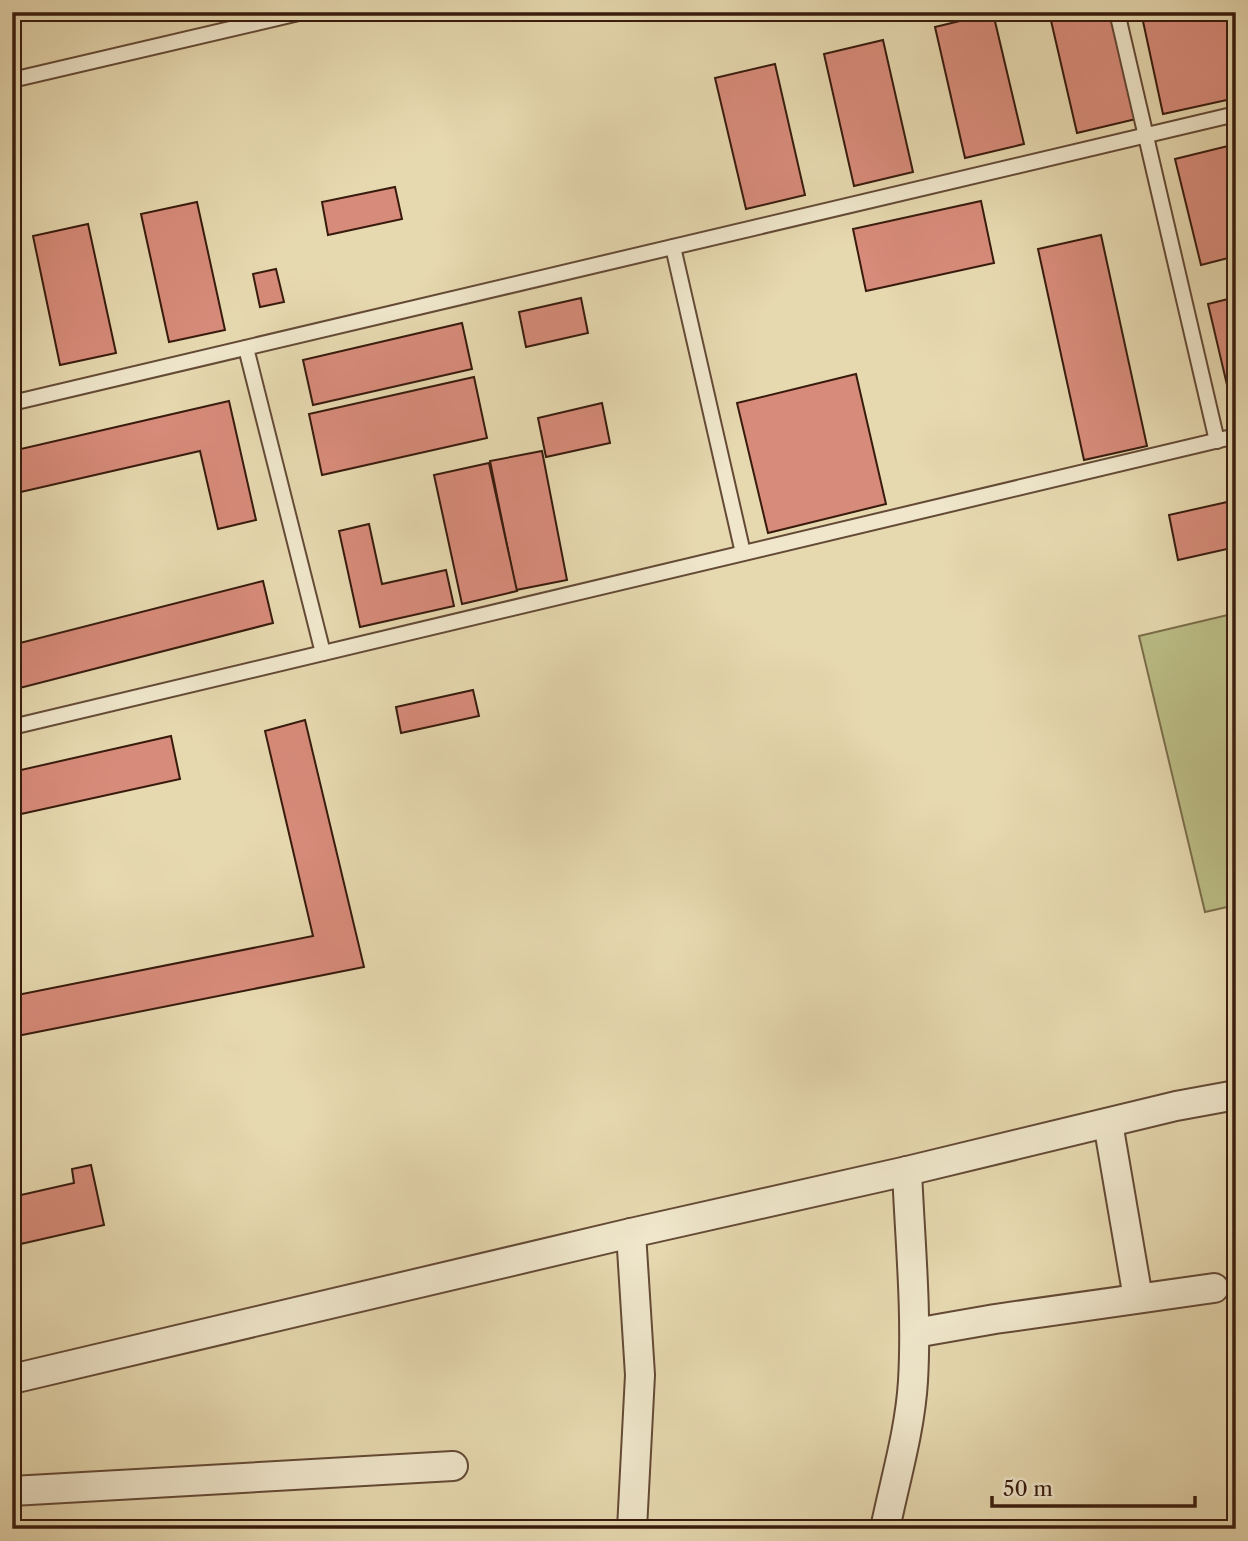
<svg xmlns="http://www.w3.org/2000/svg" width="1248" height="1541" viewBox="0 0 1248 1541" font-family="'Libre Caslon Text',serif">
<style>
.green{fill:#bbbd86;stroke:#7a6c4a;stroke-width:2}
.building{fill:#d78b7a;stroke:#381b0d;stroke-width:2}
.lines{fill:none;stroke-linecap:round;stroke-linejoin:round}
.service-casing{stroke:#644a36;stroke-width:18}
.minor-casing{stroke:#644a36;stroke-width:32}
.service{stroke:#efe6cb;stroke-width:14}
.minor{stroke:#efe6cb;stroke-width:28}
</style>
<rect width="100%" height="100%" fill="#e6d8af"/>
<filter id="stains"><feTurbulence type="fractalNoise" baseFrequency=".00286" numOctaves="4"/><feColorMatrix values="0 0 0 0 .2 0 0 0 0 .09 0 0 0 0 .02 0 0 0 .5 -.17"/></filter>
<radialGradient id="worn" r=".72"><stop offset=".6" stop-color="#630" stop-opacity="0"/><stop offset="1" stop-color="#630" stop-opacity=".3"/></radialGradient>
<!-- green -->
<polygon class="green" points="1236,613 1236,905 1205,912 1139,636"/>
<!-- building -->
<g class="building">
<polygon points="220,12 266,12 221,22"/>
<polygon points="1049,12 1111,12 1136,119 1077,133"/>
<polygon points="1141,12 1232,12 1236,32 1236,98 1163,114"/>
<polygon points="993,13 1024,144 965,158 935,27"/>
<polygon points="883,40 913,172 854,186 824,54"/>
<polygon points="775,64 805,195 746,209 715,78"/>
<polygon points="1236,144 1236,256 1201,265 1175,159"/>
<polygon points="395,187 402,219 328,235 322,202"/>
<polygon points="981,201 994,263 866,291 853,229"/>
<polygon points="197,202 225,330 169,342 141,214"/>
<polygon points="88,224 116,353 60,365 33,236"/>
<polygon points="1101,235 1147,446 1084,460 1038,249"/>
<polygon points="276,269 284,302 260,307 253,274"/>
<polygon points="1236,297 1236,419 1235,419 1208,304"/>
<polygon points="581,298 588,333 526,347 519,312"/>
<polygon points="462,323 472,369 313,405 303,360"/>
<polygon points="856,374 886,504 768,533 737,403"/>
<polygon points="474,377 487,438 322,475 309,414"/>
<polygon points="229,401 256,520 218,529 200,451 12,494 12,451"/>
<polygon points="602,403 610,443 546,457 538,418"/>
<polygon points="542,451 567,580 516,590 490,461"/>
<polygon points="489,463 517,591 462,604 434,475"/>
<polygon points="1236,500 1236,547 1178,560 1169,515"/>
<polygon points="369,524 382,584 446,570 454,606 360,627 339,531"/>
<polygon points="263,581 273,623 12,690 12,645"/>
<polygon points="473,690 479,716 401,733 396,707"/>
<polygon points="305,720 364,967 12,1037 12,996 313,936 265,731"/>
<polygon points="171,736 180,779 12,816 12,772"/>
<polygon points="91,1165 104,1225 12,1246 12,1197 74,1183 72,1169"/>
</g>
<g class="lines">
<!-- service casing -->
<g class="service-casing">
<g id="service">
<polyline points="1117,12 1217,441"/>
<polyline points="12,80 303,12"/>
<polyline points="673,247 743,553"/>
<polyline points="246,348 323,653"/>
<polyline points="12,403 1236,114"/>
<polyline points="12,727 1236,436"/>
</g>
</g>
<!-- minor casing -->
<g class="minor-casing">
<g id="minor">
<polyline points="1108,1123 1138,1298"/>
<polyline points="631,1233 640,1375 632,1529"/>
<polyline points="915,1333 995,1319 1214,1288"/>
<polyline points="12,1379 631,1233 907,1171 1176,1106 1236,1095"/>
<polyline points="12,1491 453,1466"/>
<path d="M885,1529C895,1480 910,1431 913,1381C917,1311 910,1241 907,1171"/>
</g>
</g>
<!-- service -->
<use href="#service" class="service"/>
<!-- minor -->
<use href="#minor" class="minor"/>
</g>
<!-- margin -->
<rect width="1248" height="1541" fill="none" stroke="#e6d8af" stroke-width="42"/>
<rect x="14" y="14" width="1220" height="1513" fill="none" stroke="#381b0d" stroke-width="3.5"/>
<rect x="21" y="21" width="1206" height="1499" fill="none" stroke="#381b0d" stroke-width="2"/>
<!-- scale -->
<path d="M992 1496v10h203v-10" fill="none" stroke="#381b0d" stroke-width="3.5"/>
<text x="1003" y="1496" font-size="21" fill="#381b0d" stroke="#efe6cb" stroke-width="5" paint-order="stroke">50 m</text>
<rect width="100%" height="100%" filter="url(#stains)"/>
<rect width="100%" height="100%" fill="url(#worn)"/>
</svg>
